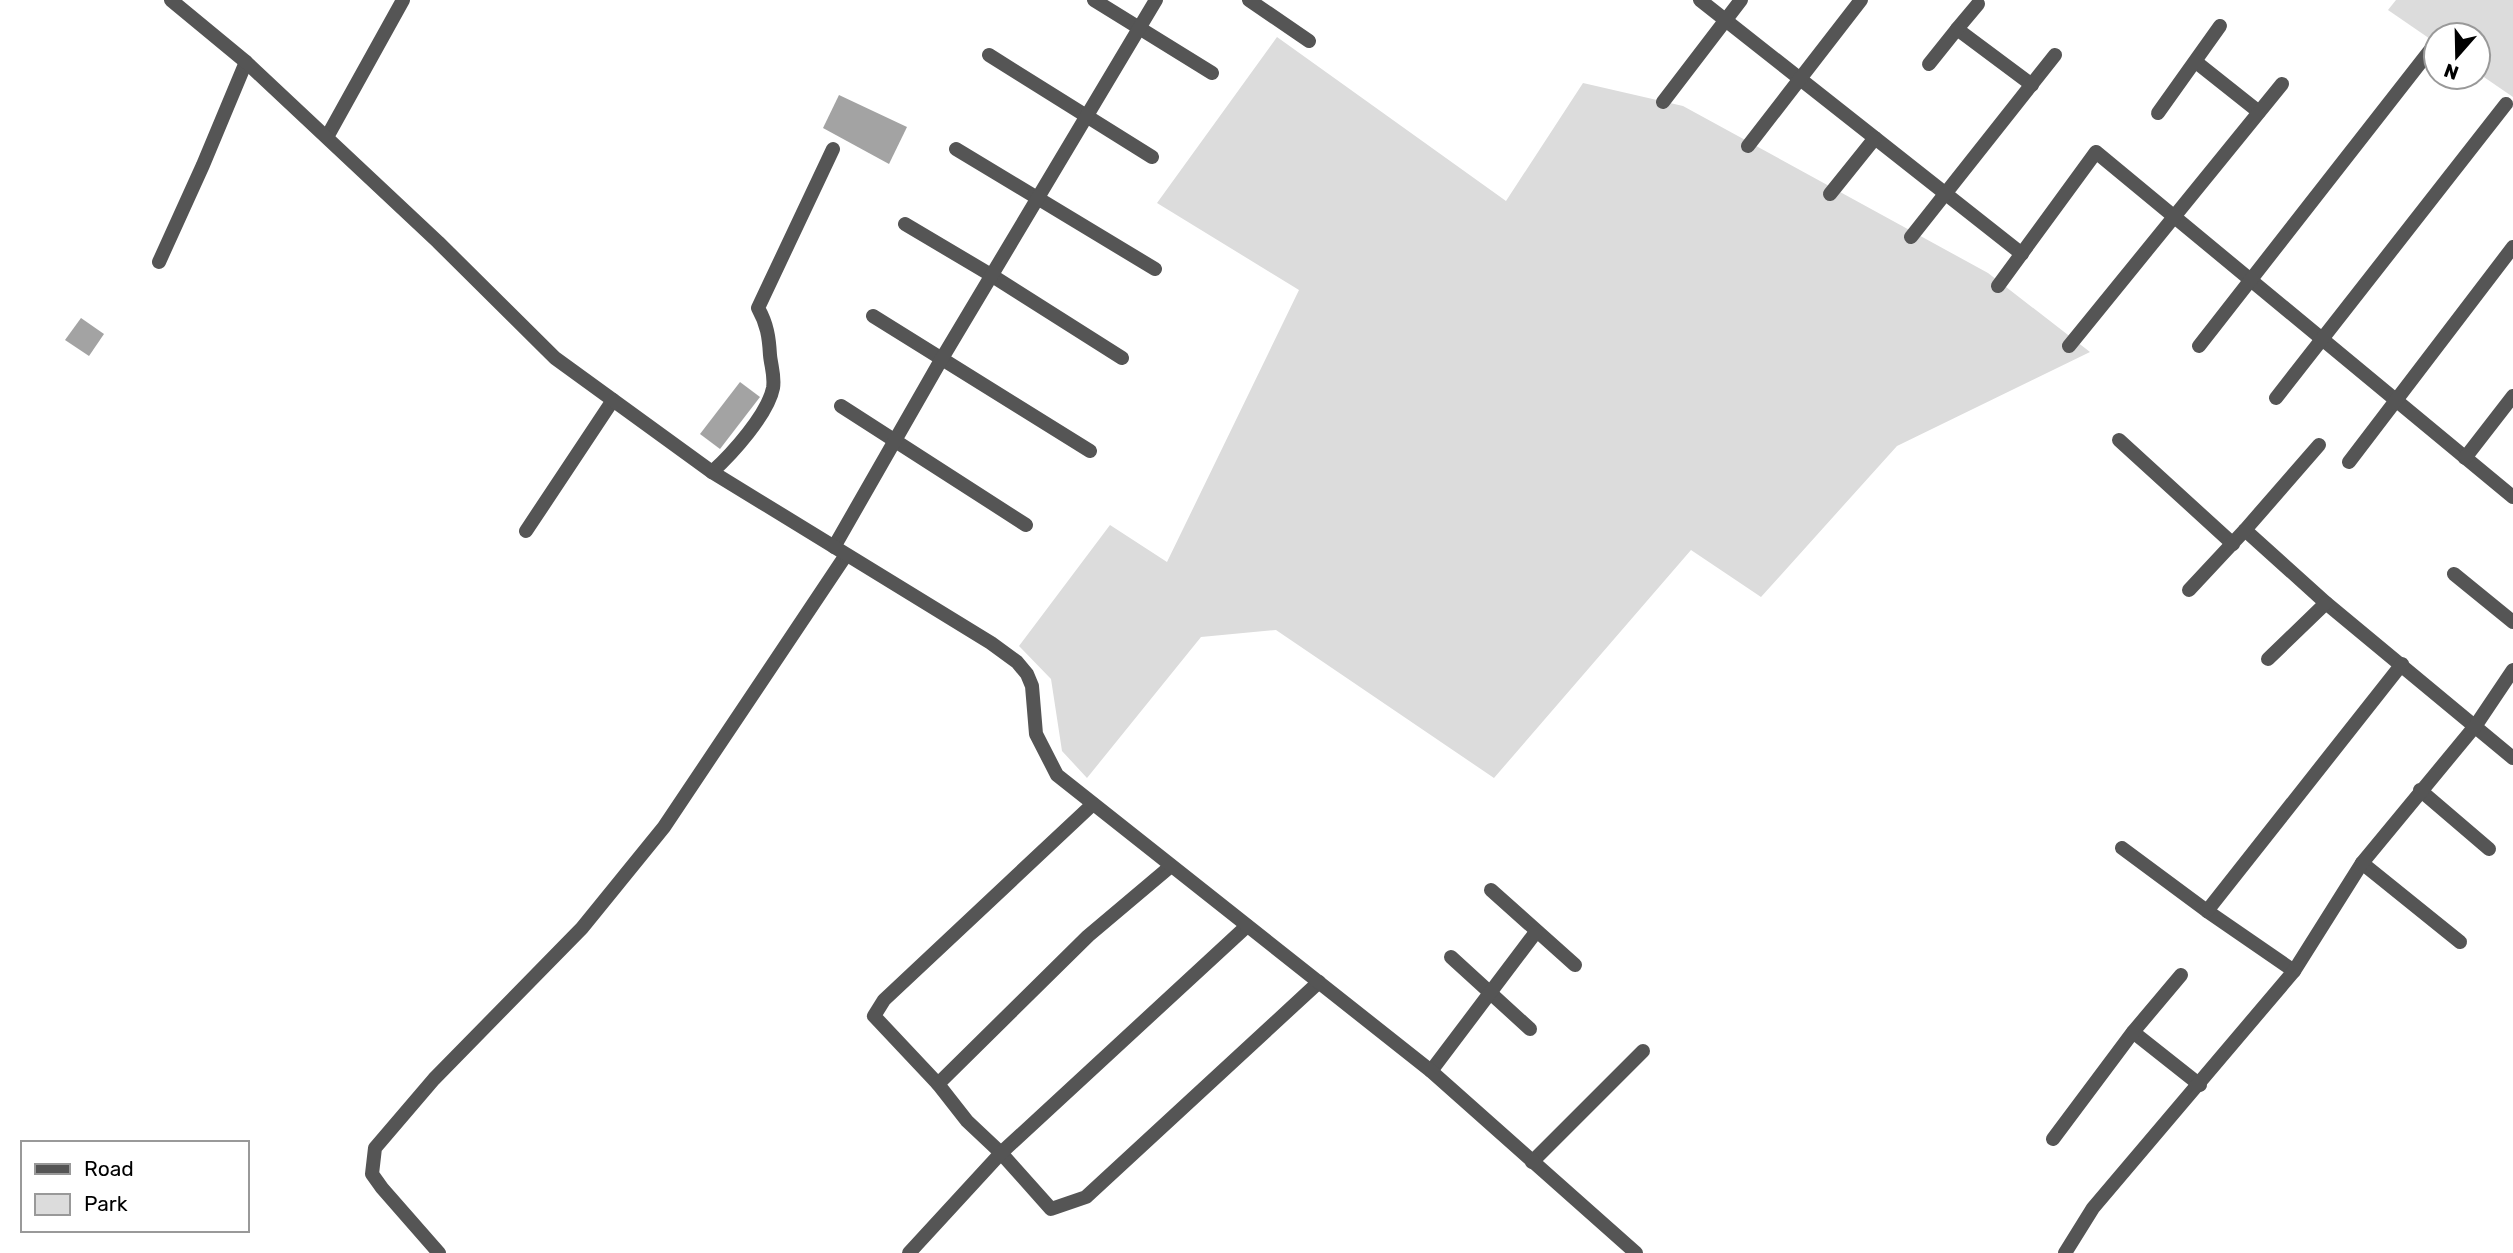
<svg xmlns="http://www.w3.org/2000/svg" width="2513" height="1253" viewBox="0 0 2513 1253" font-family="Rubik,sans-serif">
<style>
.green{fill:#dcdcdc}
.water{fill:#a3a3a3}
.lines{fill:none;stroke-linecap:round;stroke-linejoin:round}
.minor{stroke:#555;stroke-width:14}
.tertiary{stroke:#555;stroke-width:14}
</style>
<rect width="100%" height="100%" fill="#fff"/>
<!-- green -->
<g class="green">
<polygon points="2396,0 2513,0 2513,97 2478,73 2478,35 2436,35 2436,43 2388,10"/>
<polygon points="1277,37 1506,201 1583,83 1683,106 1988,273 2090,352 1897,446 1761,597 1691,550 1494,778 1276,630 1201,637 1087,778 1062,751 1051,679 1019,646 1110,525 1167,562 1299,290 1157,203"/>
</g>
<!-- water -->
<g class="water">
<polygon points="839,95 907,127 889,164 823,128"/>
<polygon points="81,318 104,334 89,356 65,340"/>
<polygon points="740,382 760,397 720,449 700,434"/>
</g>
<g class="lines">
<!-- minor -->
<g class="minor">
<polyline points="1094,0 1212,73"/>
<polyline points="1249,0 1309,41"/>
<polyline points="1700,0 2022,254"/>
<polyline points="1978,4 1957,29 2032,85"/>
<polyline points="989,55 1152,157"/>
<polyline points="2196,62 2259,112"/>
<polyline points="1929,64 1957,29"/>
<polyline points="1663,102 1741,0"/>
<polyline points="2158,113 2220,26"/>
<polyline points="327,137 403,0"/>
<polyline points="1748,146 1861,0"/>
<polyline points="956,149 1155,269"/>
<polyline points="1830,194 1875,138"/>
<polyline points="905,224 991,275 1122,358"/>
<polyline points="1911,237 2055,55"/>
<polyline points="159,262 203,165 246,62"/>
<polyline points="1998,286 2096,152 2513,497"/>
<polyline points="873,316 1090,451"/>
<polyline points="2069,346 2282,84"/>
<polyline points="2199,346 2435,44"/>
<polyline points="2276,398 2506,104"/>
<polyline points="841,406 1026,525"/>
<polyline points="2119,440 2233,544"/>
<polyline points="2465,458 2513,396"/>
<polyline points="2349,462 2513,247"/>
<path d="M712,472C732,454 768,414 773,388C775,376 771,366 770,355C769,337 767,324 758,308L833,149"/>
<polyline points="2245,530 2326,603 2513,758"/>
<polyline points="526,531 613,400"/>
<polyline points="834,547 941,360 1156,0"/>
<polyline points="2454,574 2513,622"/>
<polyline points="2189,590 2245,530 2319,445"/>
<polyline points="2268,659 2326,603"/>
<polyline points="2420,790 2489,849"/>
<polyline points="1093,804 884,1000 874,1016 938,1084 967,1121 1001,1153 1051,1209 1086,1197 1319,982"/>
<polyline points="2122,848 2207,911 2294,971"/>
<polyline points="2362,863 2460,942"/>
<polyline points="1491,890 1575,965"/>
<polyline points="2207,911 2402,664"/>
<polyline points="1451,957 1530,1029"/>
<polyline points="2133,1032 2200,1085"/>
<polyline points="1431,1071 1536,932"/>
<polyline points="938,1084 1088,936 1171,866"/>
<polyline points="2053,1139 2133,1032 2181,975"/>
<polyline points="1532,1162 1643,1051"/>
<polyline points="439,1253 382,1188 372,1174 375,1148 434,1079 582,928 664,827 846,555"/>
<polyline points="909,1253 1001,1153 1247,926"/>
<polyline points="2065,1253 2093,1208 2294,971 2362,863 2476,725 2513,670"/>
</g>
<!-- tertiary -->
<polyline class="tertiary" points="171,0 246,62 438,242 555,358 712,472 991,643 1017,662 1027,674 1032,686 1036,734 1057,775 1431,1071 1636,1253"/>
</g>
<!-- legend -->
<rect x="21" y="1141" width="228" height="91" fill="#ffffff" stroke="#999999" stroke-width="2"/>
<rect x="35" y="1164" width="35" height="10" fill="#555555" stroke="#999999" stroke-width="2"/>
<text x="84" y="1176" font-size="21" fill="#000000">Road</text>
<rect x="35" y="1194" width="35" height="21" fill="#dcdcdc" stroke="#999999" stroke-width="2"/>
<text x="84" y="1211" font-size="21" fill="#000000">Park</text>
<!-- north arrow -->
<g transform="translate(2457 56) rotate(200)"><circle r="33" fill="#ffffff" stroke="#999999" stroke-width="2"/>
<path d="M0-5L12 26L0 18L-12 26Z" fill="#000000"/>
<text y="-10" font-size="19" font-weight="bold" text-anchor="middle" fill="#000000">N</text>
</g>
</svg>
